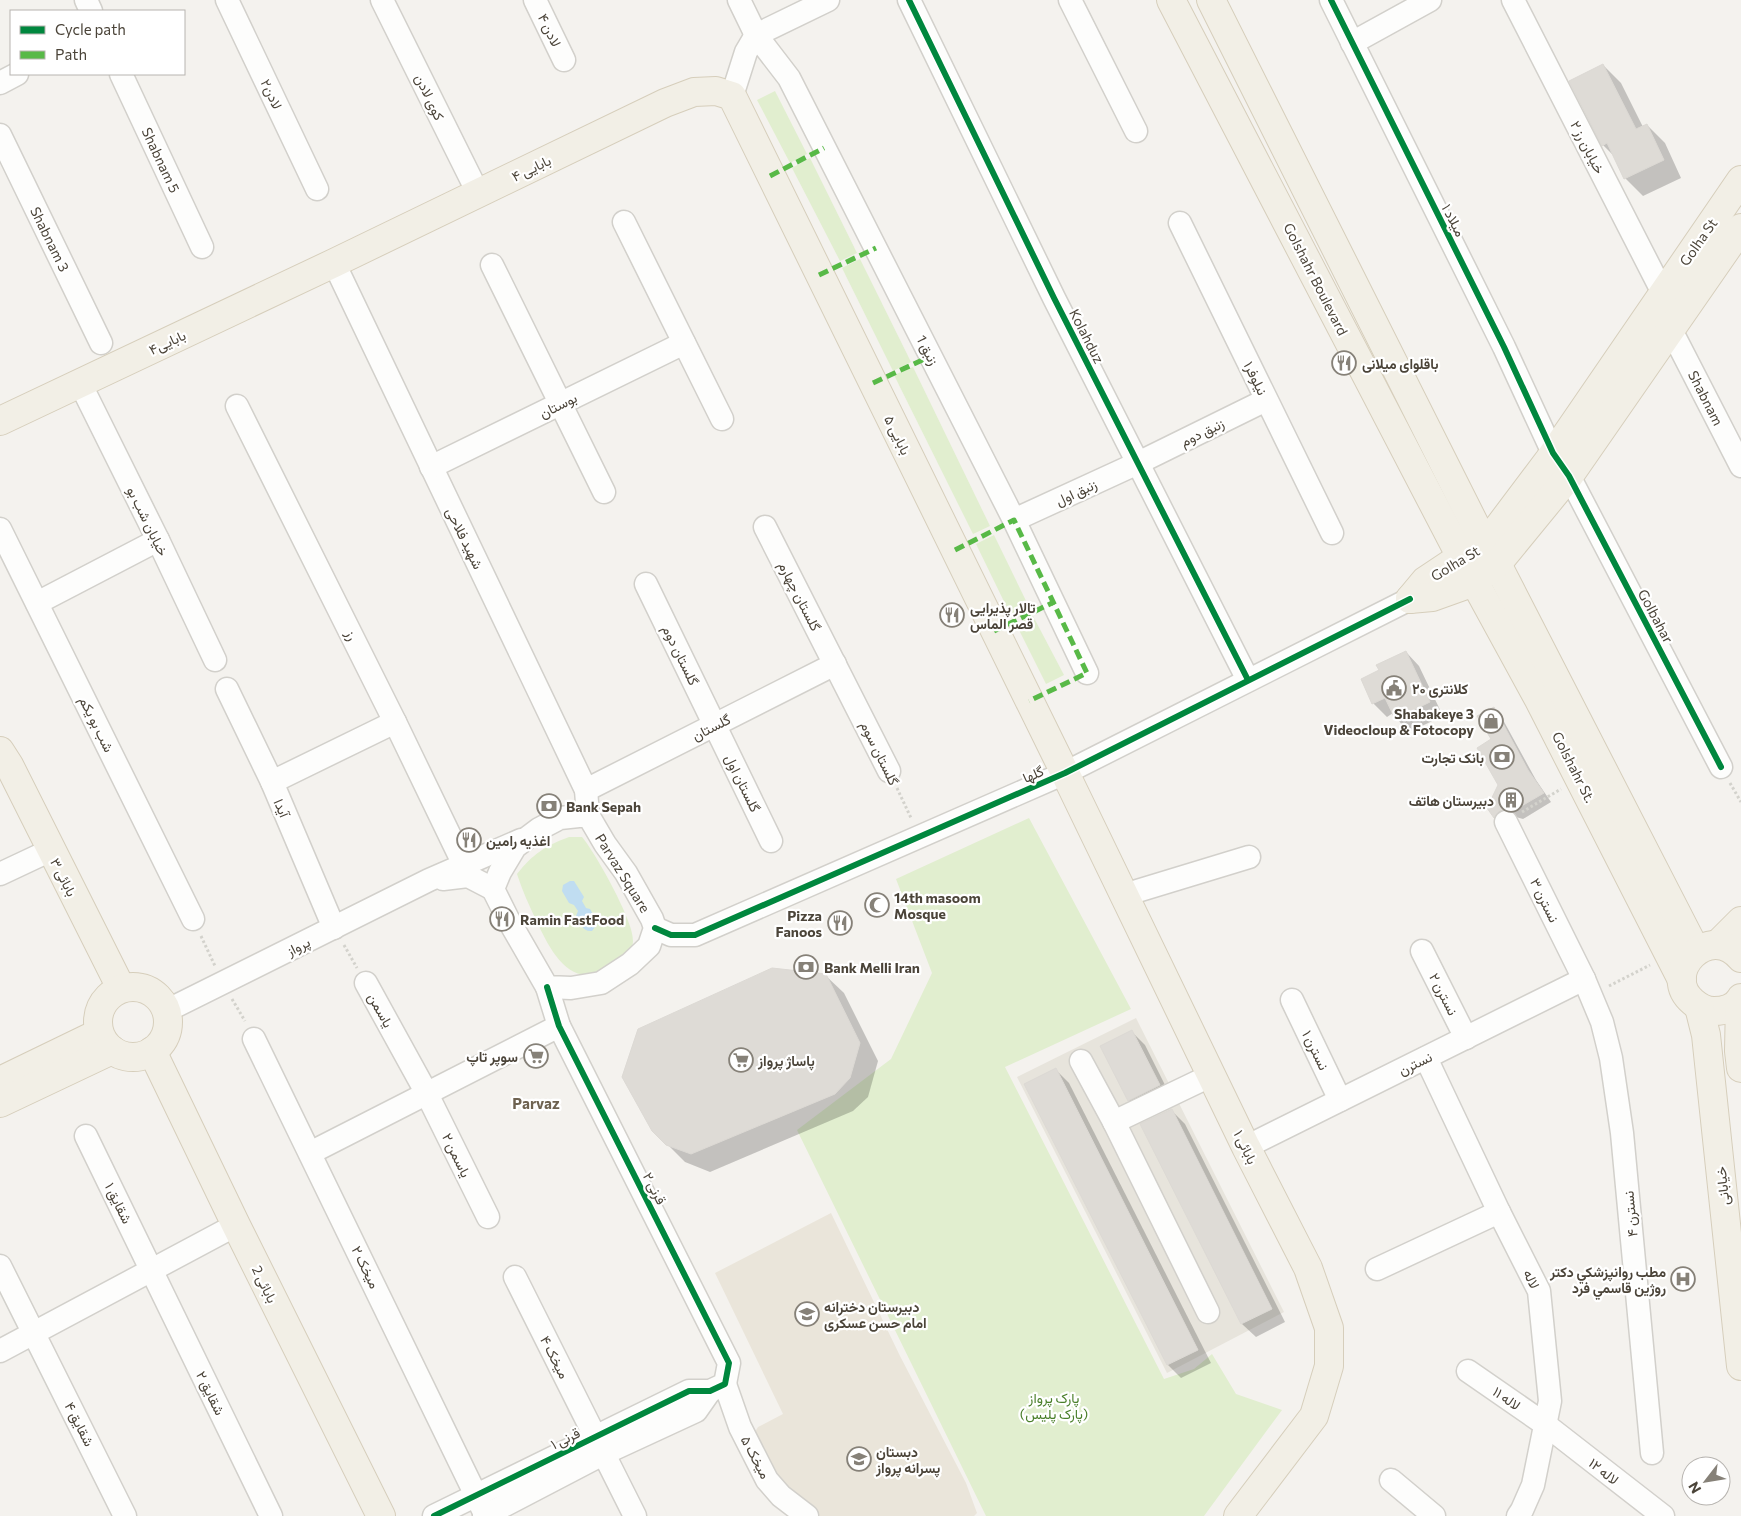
<svg xmlns="http://www.w3.org/2000/svg" width="1741" height="1516" viewBox="0 0 1741 1516" font-family="Commissioner,Vazirmatn,sans-serif">
<style>
.residential{fill:#e7e4dc}
.education{fill:#eae5da}
.green{fill:#e1eecf}
.water{fill:#c0ddf1}
.shadow{fill:#0003}
.building{fill:#dedbd6;stroke:#dcd9d4}
.lines{fill:none;stroke-linecap:round;stroke-linejoin:round}
.minor-casing{stroke:#d2d0cb;stroke-width:25}
.major-casing{stroke:#d6cebb;stroke-width:30}
.path{stroke:#d3d2cc;stroke-width:3;stroke-dasharray:2.5 2.5;stroke-linecap:butt}
.minor{stroke:#fdfdfc;stroke-width:22}
.major{stroke:#f2efe6;stroke-width:28}
.quiet{stroke:#58b947;stroke-width:5;stroke-dasharray:10 5;stroke-linecap:butt}
.cycleway-casing{stroke:#fff;stroke-width:9}
.cycleway{stroke:#00873e;stroke-width:6}
.labels{text-anchor:middle;dominant-baseline:central;stroke-width:4.5;stroke-linejoin:round;paint-order:stroke}
.street-label{font-size:14px;fill:#4b4439;stroke:#fff}
.poi-label{font-size:14px;font-weight:bold;fill:#4b4439;stroke:#fff;text-anchor:start}
.park-label{font-size:14px;fill:#4a7f2a;stroke:#fff}
.neighbourhood-label{font-size:15px;font-weight:bold;fill:#6e6250;stroke:#fff}
</style>
<rect width="100%" height="100%" fill="#f4f2ee"/>
<!-- residential -->
<polygon class="residential" points="1136,1018 1284,1312 1167,1373 1017,1077"/>
<!-- education -->
<polygon class="education" points="831,1213 900,1356 966,1483 977,1513 974,1516 820,1516 777,1483 753,1435 758,1427 783,1414 715,1273"/>
<!-- green -->
<g class="green">
<polygon points="775,91 807,154 790,163 757,100"/>
<polygon points="810,158 857,253 840,261 792,168"/>
<polygon points="860,259 911,362 893,371 842,268"/>
<polygon points="913,367 990,526 973,534 894,375"/>
<polygon points="994,535 1031,611 1013,620 976,544"/>
<polygon points="1033,616 1064,675 1046,684 1016,624"/>
<polygon points="1029,818 1131,1009 1005,1067 1164,1379 1194,1369 1212,1354 1236,1394 1282,1410 1204,1516 986,1516 797,1130 891,1059 932,973 896,879"/>
<path d="M569,837H582C595,852 635,923 633,941C633,952 619,959 611,965C572,995 550,950 536,920C529,905 522,890 517,874C533,854 545,846 569,837Z"/>
</g>
<!-- water -->
<path class="water" d="M570,881H574L584,897L582,901L586,908L590,909L598,923L592,931C583,932 580,924 576,916L578,911L574,905L569,903L562,891L563,885Z"/>
<!-- shadow -->
<g class="shadow">
<polygon points="1603,65 1621,83 1643,127 1647,125 1665,143 1681,178 1643,196 1625,178 1614,156 1603,145"/>
<polygon points="1406,652 1419,666 1443,716 1409,732 1396,718 1393,713 1387,717 1373,703 1381,671"/>
<polygon points="1493,709 1502,718 1536,780 1551,802 1523,819 1516,817 1503,826 1495,818 1489,808 1500,785 1492,740"/>
<polygon points="825,975 844,993 878,1061 868,1097 853,1111 710,1172 685,1162 653,1130"/>
<polygon points="1132,1032 1145,1045 1172,1099 1142,1113 1129,1100"/>
<polygon points="1055,1069 1069,1083 1211,1363 1181,1378 1168,1365 1025,1084"/>
<polygon points="1171,1110 1185,1124 1285,1322 1256,1337 1242,1324 1200,1242"/>
</g>
<!-- building -->
<g class="building">
<polygon points="1603,64 1636,129 1647,124 1664,160 1624,179 1607,143 1602,146 1569,81"/>
<polygon points="1406,651 1430,702 1395,719 1385,698 1372,704 1361,679 1379,670 1376,665"/>
<polygon points="1494,707 1528,770 1544,793 1513,811 1506,809 1500,811 1494,818 1487,808 1498,785 1477,748 1491,739 1477,716"/>
<polygon points="772,968 826,974 860,1043 850,1078 835,1094 691,1154 666,1145 652,1131 622,1077 638,1029"/>
<polygon points="1132,1030 1160,1085 1128,1101 1100,1046"/>
<polygon points="1056,1068 1198,1350 1167,1365 1024,1084"/>
<polygon points="1172,1109 1272,1309 1241,1324 1140,1124"/>
</g>
<g class="lines">
<!-- minor casing -->
<g class="minor-casing">
<g id="minor">
<polyline points="86,0 91,11"/>
<polyline points="227,0 317,189"/>
<polyline points="382,0 478,193"/>
<polyline points="535,0 564,60"/>
<polyline points="739,0 756,35 789,78 1014,520 1087,673"/>
<polyline points="909,0 1054,298 1248,680"/>
<polyline points="1070,0 1136,131"/>
<polyline points="1331,0 1504,347 1553,453 1569,476 1721,767"/>
<polyline points="1513,0 1663,293"/>
<polyline points="1352,43 1430,0"/>
<polyline points="121,74 202,247"/>
<polyline points="0,83 17,74"/>
<polyline points="732,96 746,52 756,35 828,0"/>
<polyline points="0,135 101,343"/>
<polyline points="624,222 722,419"/>
<polyline points="1180,223 1332,533"/>
<polyline points="334,263 586,790 588,815"/>
<polyline points="492,265 604,492"/>
<polyline points="1671,330 1741,466"/>
<polyline points="80,383 158,540 215,660"/>
<polyline points="237,406 395,722 464,865"/>
<polyline points="431,467 684,343"/>
<polyline points="1014,520 1138,463 1266,400"/>
<polyline points="765,527 889,771"/>
<polyline points="0,529 193,919"/>
<polyline points="646,584 771,841"/>
<polyline points="37,603 158,540"/>
<polyline points="227,689 272,782 334,928"/>
<polyline points="272,782 395,722"/>
<polyline points="586,790 835,664"/>
<polygon points="588,815 605,844 626,873 652,919 655,928 649,946 630,964 601,983 571,988 547,987 509,921 493,889 500,872 515,847 539,829 560,818"/>
<polyline points="1506,822 1584,979 1602,1022 1611,1058 1622,1133 1652,1453"/>
<polyline points="0,874 51,850"/>
<polyline points="443,879 468,876 493,889"/>
<polyline points="1124,895 1249,857"/>
<polyline points="655,928 671,935 695,935 1065,773 1410,599"/>
<polyline points="1422,951 1466,1038"/>
<polyline points="366,983 426,1092 488,1217"/>
<polyline points="1292,1000 1340,1100"/>
<polyline points="166,1011 429,880 521,840"/>
<polyline points="254,1039 486,1516"/>
<polyline points="1426,1058 1499,1212 1539,1291 1550,1401 1533,1485 1522,1510 1518,1516"/>
<polyline points="1081,1061 1114,1122 1208,1312"/>
<polyline points="1114,1122 1212,1075"/>
<polyline points="86,1136 271,1516"/>
<polyline points="1246,1147 1584,979"/>
<polyline points="310,1153 559,1026"/>
<polyline points="0,1266 125,1516"/>
<polyline points="1377,1269 1499,1212"/>
<polyline points="515,1277 635,1516"/>
<polyline points="0,1351 236,1225"/>
<polyline points="1468,1371 1546,1425 1663,1516"/>
<polyline points="725,1384 740,1427 767,1480 781,1496 807,1516"/>
<polyline points="1391,1480 1434,1516"/>
<polyline points="434,1516 689,1391 710,1391 725,1384 729,1363 559,1026 547,987"/>
<polyline points="484,1516 603,1454 696,1411 710,1391"/>
</g>
</g>
<!-- major casing -->
<g class="major-casing">
<g id="major">
<polyline points="1171,0 1461,557 1538,698 1682,980"/>
<polyline points="1211,0 1485,545 1497,564 1696,951"/>
<polyline points="0,421 334,263 665,103 694,92 716,91 732,96 1065,773 1246,1147 1308,1268 1329,1328 1329,1366 1314,1416 1238,1516"/>
<polyline points="1410,599 1425,581 1461,557 1485,545 1549,460 1741,180"/>
<polyline points="1410,599 1432,597 1474,582 1497,564 1569,476 1741,228"/>
<polyline points="0,751 9,765 121,988"/>
<polyline points="1717,945 1741,921"/>
<path d="M1741,958C1709,920 1659,974 1693,1002C1700,1008 1706,1011 1714,1011C1725,1011 1736,1007 1741,998"/>
<circle cx="133" cy="1022" r="35"/>
<polyline points="1740,1001 1739,1051 1741,1068"/>
<polyline points="1699,1007 1706,1035 1741,1366"/>
<polyline points="152,1051 236,1225 381,1516"/>
<polyline points="0,1081 99,1033"/>
<polyline points="0,1103 112,1050"/>
</g>
</g>
<!-- path -->
<g class="path">
<polyline points="1730,783 1741,802"/>
<polyline points="897,788 911,818"/>
<polyline points="1522,812 1561,789"/>
<polyline points="201,936 215,966"/>
<polyline points="344,945 357,968"/>
<polyline points="1609,986 1650,965"/>
<polyline points="232,999 245,1021"/>
</g>
<!-- minor -->
<use href="#minor" class="minor"/>
<!-- major -->
<use href="#major" class="major"/>
<!-- quiet -->
<g class="quiet">
<polyline points="770,176 824,148"/>
<polyline points="819,275 876,248"/>
<polyline points="873,383 931,356"/>
<polyline points="955,550 1014,520 1087,673 1029,701"/>
<polyline points="994,631 1054,602"/>
</g>
<!-- cycleway casing -->
<g class="cycleway-casing">
<g id="cycleway">
<polyline points="909,0 1054,298 1248,680"/>
<polyline points="1331,0 1504,347 1553,453 1569,476 1721,767"/>
<polyline points="655,928 671,935 695,935 1065,773 1410,599"/>
<polyline points="434,1516 689,1391 710,1391 725,1384 729,1363 559,1026 547,987"/>
</g>
</g>
<!-- cycleway -->
<use href="#cycleway" class="cycleway"/>
</g>
<!-- icons -->
<defs>
<g id="restaurant-ring" transform="scale(1.25)"><circle r="9.5" fill="#fff" stroke="#868178" stroke-width="1.5"/><path d="M-5-6h1v4h1v-4h1v4h1v-4h1v5L-1.5 .5V6h-2V.5L-5-1ZM5-6V6H3V1.5H1.5Q1.5-4 5-6Z" fill="#868178"/></g>
<g id="civic-ring" transform="scale(1.25)"><circle r="9.5" fill="#fff" stroke="#868178" stroke-width="1.5"/><path d="M-.6-6.5H3V-4.5H.6V-3L4-1V1h2V6H-6V1h2V-1L-.6-3ZM-1.2 2.5V6h2.4V2.5Z" fill="#868178"/></g>
<g id="shop-ring" transform="scale(1.25)"><circle r="9.5" fill="#fff" stroke="#868178" stroke-width="1.5"/><path d="M-5-2.5h2.3a2.7 3.5 0 0 1 5.4 0H5L5.5 6h-11ZM-1.5-2.5h3a1.5 2.3 0 0 0-3 0Z" fill="#868178"/></g>
<g id="bank-ring" transform="scale(1.25)"><circle r="9.5" fill="#fff" stroke="#868178" stroke-width="1.5"/><path d="M-6-4H6V4H-6ZM0-2.3a2.3 2.3 0 1 0 0 4.6a2.3 2.3 0 1 0 0-4.6Z" fill="#868178"/></g>
<g id="building-ring" transform="scale(1.25)"><circle r="9.5" fill="#fff" stroke="#868178" stroke-width="1.5"/><path d="M-4-6H4V6H1V3H-1V6H-4ZM-2.5-4.3h1.7v1.8h-1.7ZM.8-4.3h1.7v1.8H.8ZM-2.5-1h1.7V.8h-1.7ZM.8-1h1.7V.8H.8Z" fill="#868178"/></g>
<g id="mosque-ring" transform="scale(1.25)"><circle r="9.5" fill="#fff" stroke="#868178" stroke-width="1.5"/><path d="M3.5-4.9A6 6 0 1 0 3.5 4.9A5 5 0 1 1 3.5-4.9Z" fill="#868178"/></g>
<g id="supermarket-ring" transform="scale(1.25)"><circle r="9.5" fill="#fff" stroke="#868178" stroke-width="1.5"/><path d="M-6-5.5h2.5l.6 2H6L4.5 2H-2.5L-4.4-4H-6ZM-1.5 3.2a1.3 1.3 0 1 0 .1 0ZM3 3.2a1.3 1.3 0 1 0 .1 0Z" fill="#868178"/></g>
<g id="hospital-ring" transform="scale(1.25)"><circle r="9.5" fill="#fff" stroke="#868178" stroke-width="1.5"/><path d="M-5-5h3v3.5h4V-5h3V5h-3V1.5h-4V5h-3Z" fill="#868178"/></g>
<g id="school-ring" transform="scale(1.25)"><circle r="9.5" fill="#fff" stroke="#868178" stroke-width="1.5"/><path d="M0-5L7-2L0 1L-7-2ZM-4 1L0 2.5L4 1V4Q0 6-4 4Z" fill="#868178"/></g>
</defs>
<g fill-rule="evenodd">
<use href="#restaurant-ring" x="1344" y="363"/>
<use href="#restaurant-ring" x="952" y="615"/>
<use href="#civic-ring" x="1394" y="688"/>
<use href="#shop-ring" x="1491" y="721"/>
<use href="#bank-ring" x="1502" y="757"/>
<use href="#building-ring" x="1511" y="800"/>
<use href="#bank-ring" x="549" y="806"/>
<use href="#restaurant-ring" x="469" y="840"/>
<use href="#mosque-ring" x="877" y="905"/>
<use href="#restaurant-ring" x="502" y="919"/>
<use href="#restaurant-ring" x="840" y="923"/>
<use href="#bank-ring" x="806" y="967"/>
<use href="#supermarket-ring" x="536" y="1056"/>
<use href="#supermarket-ring" x="741" y="1060"/>
<use href="#hospital-ring" x="1683" y="1279"/>
<use href="#school-ring" x="807" y="1314"/>
<use href="#school-ring" x="859" y="1459"/>
</g>
<g class="labels">
<!-- street labels -->
<g class="street-label">
<text transform="translate(550 30) rotate(64)">لادن ۴</text>
<text transform="translate(272 94) rotate(65)">لادن۲</text>
<text transform="translate(430 97) rotate(64)">کوی لادن</text>
<text transform="translate(1588 147) rotate(63)">خیابان رز ۲</text>
<text transform="translate(161 160) rotate(65)">Shabnam 5</text>
<text transform="translate(531 168) rotate(-26)">بابایی ۴</text>
<text transform="translate(1454 220) rotate(63)">میلاد ۱</text>
<text transform="translate(50 239) rotate(64)">Shabnam 3</text>
<text transform="translate(1698 242) rotate(-55)">Golha St</text>
<text transform="translate(1316 279) rotate(63)">Golshahr Boulevard</text>
<text transform="translate(1087 336) rotate(63)">Kolahduz</text>
<text transform="translate(167 342) rotate(-25)">بابایی۴</text>
<text transform="translate(928 350) rotate(63)">زنبق 1</text>
<text transform="translate(1256 378) rotate(64)">نیلوفر۱</text>
<text transform="translate(1706 398) rotate(63)">Shabnam</text>
<text transform="translate(558 405) rotate(-26)">بوستان</text>
<text transform="translate(1202 432) rotate(-26)">زنبق دوم</text>
<text transform="translate(898 435) rotate(64)">۵ بابایی</text>
<text transform="translate(1076 492) rotate(-25)">زنبق اول</text>
<text transform="translate(148 521) rotate(64)">خیابان شب بو</text>
<text transform="translate(465 538) rotate(64)">شهید فلاحی</text>
<text transform="translate(1455 563) rotate(-31)">Golha St</text>
<text transform="translate(800 596) rotate(63)">گلستان چهارم</text>
<text transform="translate(1656 616) rotate(62)">Golbahar</text>
<text transform="translate(352 635) rotate(63)">رز</text>
<text transform="translate(681 655) rotate(64)">گلستان دوم</text>
<text transform="translate(97 724) rotate(64)">شب بو یکم</text>
<text transform="translate(711 727) rotate(-27)">گلستان</text>
<text transform="translate(880 753) rotate(64)">گلستان سوم</text>
<text transform="translate(1574 767) rotate(63)">Golshahr St.</text>
<text transform="translate(1033 774) rotate(-24)">گلها</text>
<text transform="translate(743 783) rotate(64)">گلستان اول</text>
<text transform="translate(282 808) rotate(67)">آیدا</text>
<text transform="translate(623 873) rotate(58)">Parvaz Square</text>
<text transform="translate(64 877) rotate(63)">بابائی ۳</text>
<text transform="translate(1545 900) rotate(64)">نسترن ٣</text>
<text transform="translate(298 946) rotate(-27)">پرواز</text>
<text transform="translate(1444 994) rotate(63)">نسترن ٢</text>
<text transform="translate(381 1010) rotate(61)">یاسمن</text>
<text transform="translate(1316 1050) rotate(64)">نسترن ١</text>
<text transform="translate(1415 1063) rotate(-26)">نسترن</text>
<text transform="translate(1246 1147) rotate(64)">بابائی ۱</text>
<text transform="translate(457 1155) rotate(64)">یاسمن ۲</text>
<text transform="translate(1722 1186) rotate(-96)">خیابانی</text>
<text transform="translate(655 1188) rotate(63)">قرنی ۲</text>
<text transform="translate(119 1203) rotate(64)">شقایق ۱</text>
<text transform="translate(1630 1214) rotate(-95)">نسترن ۴</text>
<text transform="translate(366 1267) rotate(64)">میخک ۲</text>
<text transform="translate(1532 1279) rotate(65)">لاله</text>
<text transform="translate(265 1284) rotate(64)">بابائی 2</text>
<text transform="translate(555 1357) rotate(63)">میخک ۴</text>
<text transform="translate(211 1393) rotate(64)">شقایق ۲</text>
<text transform="translate(1507 1398) rotate(35)">لاله ۱۱</text>
<text transform="translate(80 1424) rotate(63)">شقایق ۴</text>
<text transform="translate(565 1438) rotate(-26)">قرنی ۱</text>
<text transform="translate(756 1457) rotate(62)">میخک ۵</text>
<text transform="translate(1604 1471) rotate(38)">لاله ۱۲</text>
</g>
<!-- poi labels -->
<g class="poi-label">
<text x="1362" y="363">باقلوای میلانی</text>
<text x="970" y="607">تالار پذیرایی<tspan x="970" dy="16">قصر الماس</tspan></text>
<text x="1412" y="688">کلانتری ۲۰</text>
<text x="1474" y="713" text-anchor="end">Shabakeye 3<tspan x="1474" dy="16">Videocloup &amp; Fotocopy</tspan></text>
<text x="1484" y="757" text-anchor="end">بانک تجارت</text>
<text x="1494" y="800" text-anchor="end">دبیرستان هاتف</text>
<text x="566" y="806">Bank Sepah</text>
<text x="486" y="840">اغذیه رامین</text>
<text x="894" y="897">14th masoom<tspan x="894" dy="16">Mosque</tspan></text>
<text x="822" y="915" text-anchor="end">Pizza<tspan x="822" dy="16">Fanoos</tspan></text>
<text x="520" y="919">Ramin FastFood</text>
<text x="824" y="967">Bank Melli Iran</text>
<text x="518" y="1056" text-anchor="end">سوپر تاپ</text>
<text x="758" y="1060">پاساژ پرواز</text>
<text x="1666" y="1271" text-anchor="end">مطب روانپزشكي دكتر<tspan x="1666" dy="16">روژين قاسمي فرد</tspan></text>
<text x="824" y="1306">دبیرستان دخترانه<tspan x="824" dy="16">امام حسن عسکری</tspan></text>
<text x="876" y="1451">دبستان<tspan x="876" dy="16">پسرانه پرواز</tspan></text>
</g>
<!-- park labels -->
<g class="park-label">
<text x="1054" y="1397">پارک پرواز<tspan x="1054" dy="16">(پارک پلیس)</tspan></text>
</g>
<!-- neighbourhood labels -->
<g class="neighbourhood-label">
<text x="536" y="1103">Parvaz</text>
</g>
</g>
<!-- legend -->
<rect x="10" y="10" width="175" height="65" fill="#ffffff" stroke="#b7b4b0"/>
<rect x="20" y="26" width="25" height="8" fill="#00873e" stroke="#b7b4b0"/>
<text x="55" y="35" font-size="15" fill="#4b4439">Cycle path</text>
<rect x="20" y="51" width="25" height="8" fill="#58b947" stroke="#b7b4b0"/>
<text x="55" y="60" font-size="15" fill="#4b4439">Path</text>
<!-- north arrow -->
<g transform="translate(1706 1481) rotate(239)"><circle r="24" fill="#ffffff" stroke="#b7b4b0"/>
<path d="M0-4L9 19L0 12L-9 19Z" fill="#868178"/>
<text y="-8" font-size="14" font-weight="bold" text-anchor="middle" fill="#4b4439">N</text>
</g>
</svg>
